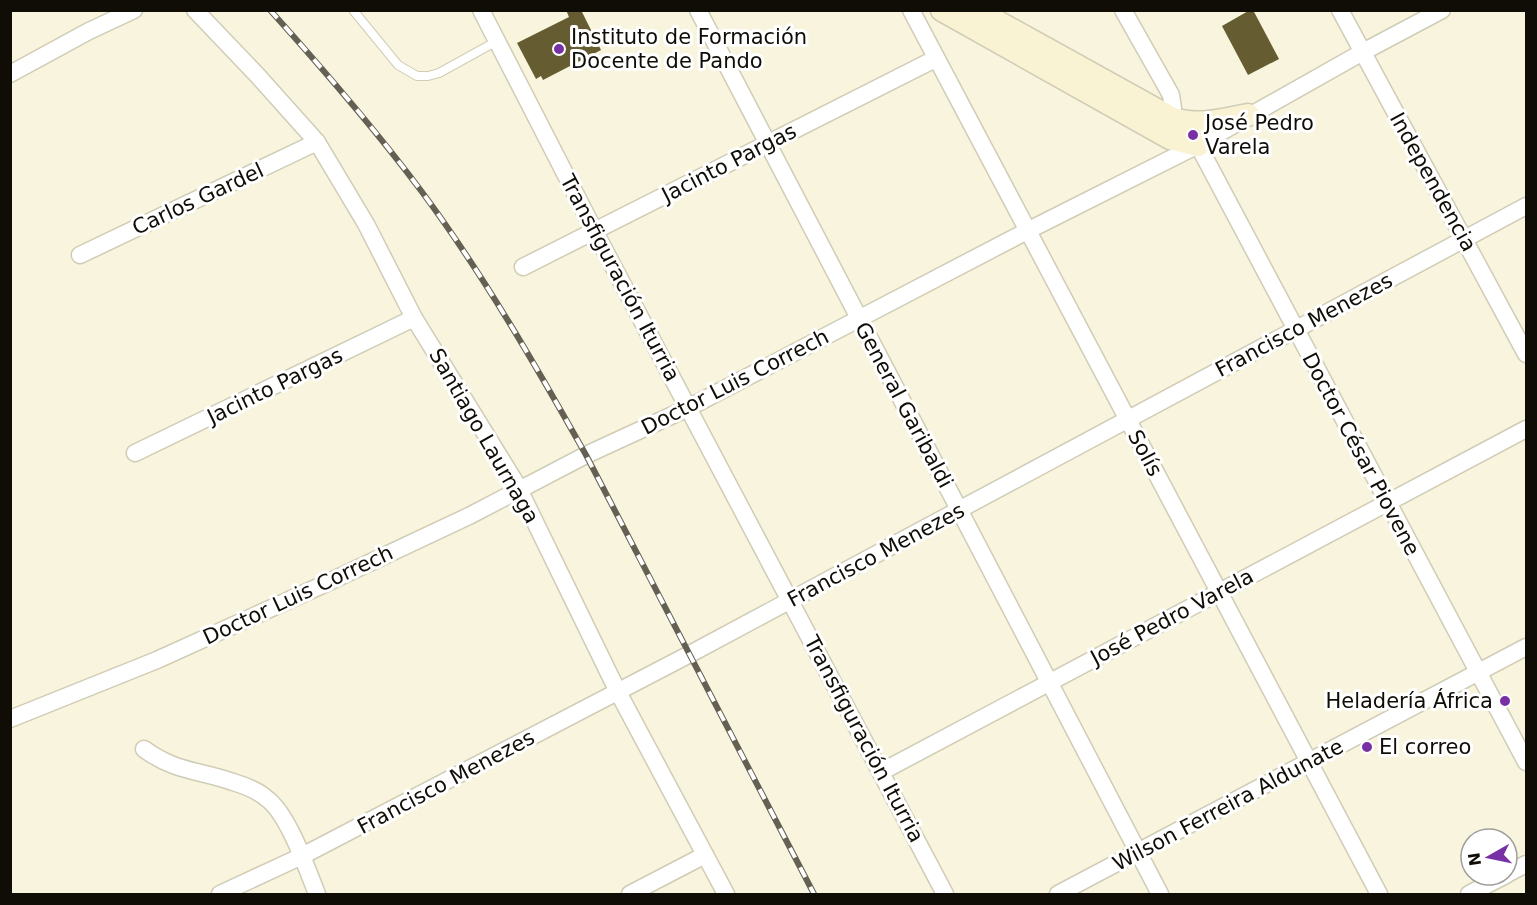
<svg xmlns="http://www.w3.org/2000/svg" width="1537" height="905" viewBox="0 0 1537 905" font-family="'DejaVu Sans',sans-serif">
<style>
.building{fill:#655d31}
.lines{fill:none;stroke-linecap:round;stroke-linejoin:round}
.lane-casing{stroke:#d0ccb6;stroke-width:10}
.street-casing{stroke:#d0ccb6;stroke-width:19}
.secondary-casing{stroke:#d0ccb6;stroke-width:25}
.lane{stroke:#fff;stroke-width:8}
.street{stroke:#fff;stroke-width:16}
.secondary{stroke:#f9f3d3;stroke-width:22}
.rail-casing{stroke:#646154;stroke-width:6}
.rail{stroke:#fff;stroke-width:4;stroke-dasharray:11;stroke-linecap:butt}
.poi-dot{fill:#7731a5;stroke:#fff;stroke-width:2}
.labels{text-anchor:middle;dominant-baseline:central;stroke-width:6;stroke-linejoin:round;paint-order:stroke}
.poi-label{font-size:21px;fill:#0f0d06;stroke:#fff;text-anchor:start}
.street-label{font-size:21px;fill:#0f0d06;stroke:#fff}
</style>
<rect width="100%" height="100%" fill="#f8f4dd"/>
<!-- building -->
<g class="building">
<polygon points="566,10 581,10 601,50 543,80 541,76 536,79 517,43 569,17"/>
<polygon points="1250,10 1253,10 1279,59 1248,75 1222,26"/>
</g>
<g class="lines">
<!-- lane casing -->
<g class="lane-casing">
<polyline id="lane" points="353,10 398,65 417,76 428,76 439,73 497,41"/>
</g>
<!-- street casing -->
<g class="street-casing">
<g id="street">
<polyline points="195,10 258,76 317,142 366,224 414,318 517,485 618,692 726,894"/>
<polyline points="481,10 594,230 945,894"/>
<polyline points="698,10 1160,894"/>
<polyline points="911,10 1379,894"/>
<polyline points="1123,10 1171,95 1173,108 1171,129"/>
<polyline points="1340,10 1526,354"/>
<polyline points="10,74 89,31 134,10"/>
<polyline points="1198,145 1526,762"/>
<polyline points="80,255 317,142"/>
<polyline points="523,267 935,59"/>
<polyline points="135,453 414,318"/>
<polyline points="10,719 157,660 318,587 469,516 586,455 688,408 1027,231 1198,145 1361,53 1442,10"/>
<path d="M144,749C175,772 199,770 233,782C243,785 258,791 266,798C288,813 307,869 317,894"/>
<polyline points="881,772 1526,429"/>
<polyline points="1507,874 1526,864"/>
<polyline points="220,894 302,856 690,654 1526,206"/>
<polyline points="630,894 705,855"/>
<polyline points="1058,894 1526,647"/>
<polyline points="1469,894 1506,875"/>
</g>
</g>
<!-- secondary casing -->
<g class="secondary-casing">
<g id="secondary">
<polyline points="942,10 1170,138 1198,145"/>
<path d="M976,10L1173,119C1198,127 1223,120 1248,115"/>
</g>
</g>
<!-- lane -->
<use href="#lane" class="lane"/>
<!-- street -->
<use href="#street" class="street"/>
<!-- secondary -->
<use href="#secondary" class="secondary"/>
<!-- rail casing -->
<g class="rail-casing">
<path id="rail" d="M270,10C323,69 375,129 422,192C483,274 536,366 586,455L814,894"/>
</g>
<!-- rail -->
<use href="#rail" class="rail"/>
</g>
<!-- markers -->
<g class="poi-dot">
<circle cx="559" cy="49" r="6"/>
<circle cx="1193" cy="135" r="6"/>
<circle cx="1505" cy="701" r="6"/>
<circle cx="1367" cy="747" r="6"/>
</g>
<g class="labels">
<!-- poi labels -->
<g class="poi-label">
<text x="571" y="37">Instituto de Formación<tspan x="571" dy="24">Docente de Pando</tspan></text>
<text x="1205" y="123">José Pedro<tspan x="1205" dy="24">Varela</tspan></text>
<text x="1493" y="701" text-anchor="end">Heladería África</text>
<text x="1379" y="747">El correo</text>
</g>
<!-- street labels -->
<g class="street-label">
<text transform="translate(729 163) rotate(-27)">Jacinto Pargas</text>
<text transform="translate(1433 182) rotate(61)">Independencia</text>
<text transform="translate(198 199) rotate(-25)">Carlos Gardel</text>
<text transform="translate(620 278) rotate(62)">Transfiguración Iturria</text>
<text transform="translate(1304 325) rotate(-28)">Francisco Menezes</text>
<text transform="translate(735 382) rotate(-27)">Doctor Luis Correch</text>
<text transform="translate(275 386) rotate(-26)">Jacinto Pargas</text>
<text transform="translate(904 405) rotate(62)">General Garibaldi</text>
<text transform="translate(484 436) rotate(60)">Santiago Laurnaga</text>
<text transform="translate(1145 453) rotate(62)">Solís</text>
<text transform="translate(1361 454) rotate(62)">Doctor César Piovene</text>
<text transform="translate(876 555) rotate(-28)">Francisco Menezes</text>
<text transform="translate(298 595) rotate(-25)">Doctor Luis Correch</text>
<text transform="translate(1172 617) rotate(-28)">José Pedro Varela</text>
<text transform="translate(864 739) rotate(62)">Transfiguración Iturria</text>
<text transform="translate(446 782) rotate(-28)">Francisco Menezes</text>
<text transform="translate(1228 805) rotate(-28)">Wilson Ferreira Aldunate</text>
</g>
</g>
<!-- border -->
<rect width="1537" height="905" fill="none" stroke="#0f0d06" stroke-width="24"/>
<!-- north arrow -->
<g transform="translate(1489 857) rotate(261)"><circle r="28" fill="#ffffff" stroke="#9f9e9b" stroke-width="1.5"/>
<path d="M0-4.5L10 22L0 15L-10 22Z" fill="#7731a5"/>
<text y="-9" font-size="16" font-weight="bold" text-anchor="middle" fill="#0f0d06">N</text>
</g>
</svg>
